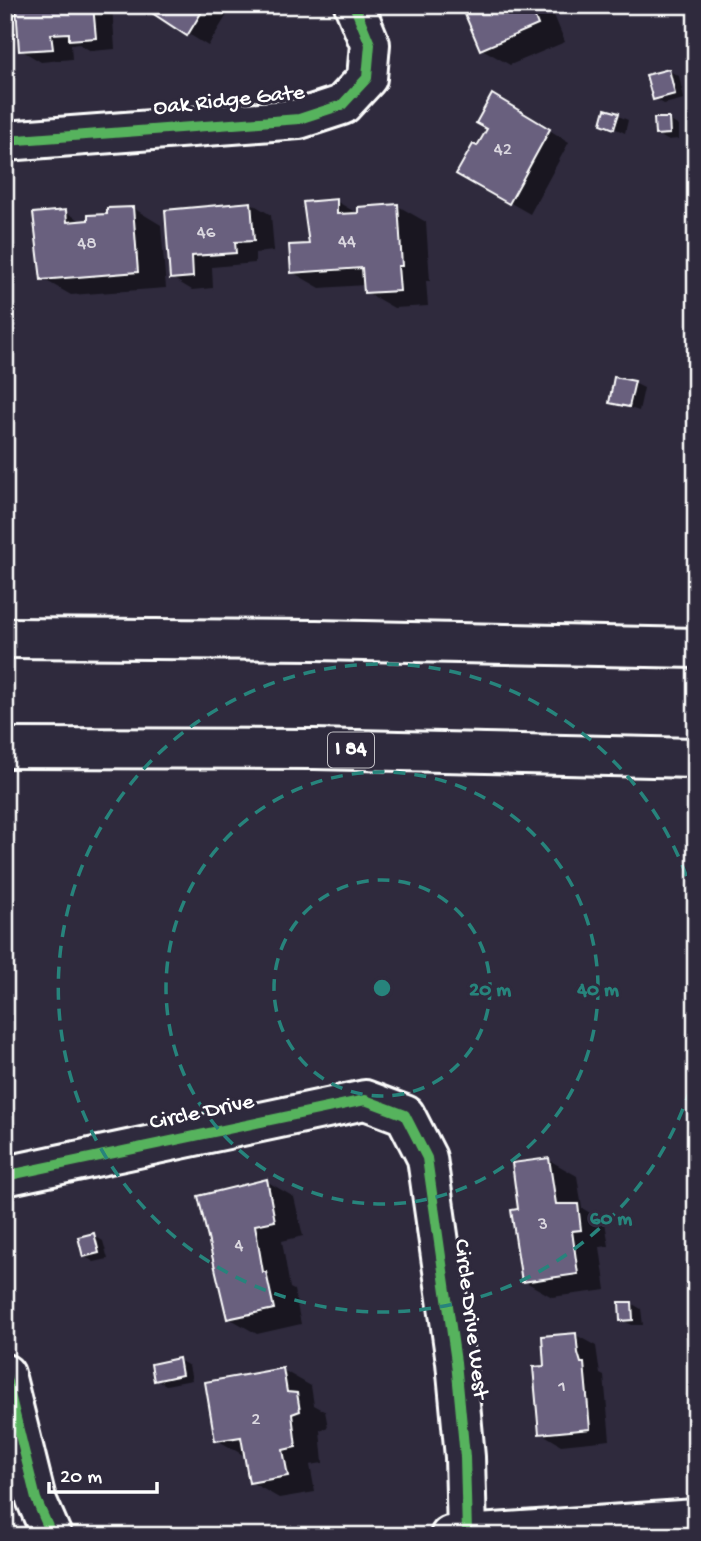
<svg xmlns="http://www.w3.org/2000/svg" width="701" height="1541" viewBox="0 0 701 1541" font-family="'Gochi Hand',sans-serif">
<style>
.shadow{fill:#0007}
.building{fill:#69607e;stroke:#fff;stroke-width:2}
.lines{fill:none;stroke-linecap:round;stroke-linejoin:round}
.minor-casing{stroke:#fff;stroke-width:44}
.highway-casing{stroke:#fff;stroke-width:44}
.minor{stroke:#2f2a3d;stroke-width:38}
.highway{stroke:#2f2a3d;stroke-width:38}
.cycleway-casing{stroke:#2f2a3d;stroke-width:15}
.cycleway{stroke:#56b35d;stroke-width:10}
.ring{fill:none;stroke:#27847c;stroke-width:3.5;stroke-dasharray:12 9}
.labels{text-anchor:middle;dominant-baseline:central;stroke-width:6;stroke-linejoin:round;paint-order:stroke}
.number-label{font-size:19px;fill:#dad7df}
.shield{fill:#2f2a3d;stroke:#c1bfc5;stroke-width:2}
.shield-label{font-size:21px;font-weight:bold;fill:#fff}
.street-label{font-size:23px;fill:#fff;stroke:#2f2a3d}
.centre{fill:#27847c;stroke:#2f2a3d;stroke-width:3.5}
.ring-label{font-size:21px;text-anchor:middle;font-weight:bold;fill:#27847c;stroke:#2f2a3d;stroke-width:6;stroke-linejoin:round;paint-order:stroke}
</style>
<rect width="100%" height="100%" fill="#2f2a3d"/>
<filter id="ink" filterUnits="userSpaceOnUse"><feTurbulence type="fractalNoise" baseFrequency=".0143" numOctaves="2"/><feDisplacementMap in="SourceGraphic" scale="14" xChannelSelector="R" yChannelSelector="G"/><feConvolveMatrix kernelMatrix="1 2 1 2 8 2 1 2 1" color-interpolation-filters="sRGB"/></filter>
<g filter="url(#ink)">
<!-- shadow -->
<g class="shadow">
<polygon points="17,5 112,5 115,49 91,51 79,44 71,45 72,59 41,62 21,50"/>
<polygon points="142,5 233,5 208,46"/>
<polygon points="463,5 550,5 565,42 510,65 482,49"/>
<polygon points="669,71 679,76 684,99 664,104 654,98"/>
<polygon points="513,108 569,142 530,214 459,174"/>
<polygon points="606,111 628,120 625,133 603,123"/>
<polygon points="669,120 679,126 679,139 667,140 657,134"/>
<polygon points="336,201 360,215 398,206 426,222 430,281 426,281 428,306 394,308 366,292 365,285 320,288 292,272"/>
<polygon points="251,203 271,215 274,251 255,253 255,263 212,267 213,288 192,290 172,278 167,211"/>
<polygon points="133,208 161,225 166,288 71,295 43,279 66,212 84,223"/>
<polygon points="5,327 8,328 9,338 5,338"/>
<polygon points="634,383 644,388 639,411 611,402"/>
<polygon points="549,1160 577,1176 582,1208 605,1222 609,1246 600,1247 606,1290 552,1297 524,1281 520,1210"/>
<polygon points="266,1181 294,1197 303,1236 282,1241 290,1288 294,1290 301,1324 257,1334 229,1318"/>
<polygon points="93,1235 103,1241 108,1259 94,1262 84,1256"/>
<polygon points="631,1303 641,1309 643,1325 632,1325 622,1320"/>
<polygon points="576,1335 596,1346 600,1374 604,1376 610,1440 561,1445 541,1433 546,1368"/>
<polygon points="179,1360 189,1366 192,1380 166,1385 156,1379"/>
<polygon points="283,1370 311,1386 314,1405 325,1411 328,1427 320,1430 323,1463 310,1465 315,1492 279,1498 251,1482 245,1456 217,1440"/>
</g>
<!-- building -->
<g class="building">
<polygon points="16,5 93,5 96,38 69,40 69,33 51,34 53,49 19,51"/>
<polygon points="140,5 206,5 187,36"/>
<polygon points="461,5 530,5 538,25 480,50"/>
<polygon points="669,69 675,94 653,100 646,75"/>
<polygon points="492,94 550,129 509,204 456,174 473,144 477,146 487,129 476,123"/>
<polygon points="605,109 619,113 614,129 601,124"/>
<polygon points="654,118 669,118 670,134 655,135"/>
<polygon points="337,199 337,214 358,213 358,207 398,204 402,266 398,266 400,291 364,293 362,268 291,273 289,245 309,244 303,202"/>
<polygon points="251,202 254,241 235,242 236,253 192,256 193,277 170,279 165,210"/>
<polygon points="133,207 138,272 41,280 33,213 66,210 67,222 88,220 88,215 107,214 107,208"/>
<polygon points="614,377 635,381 629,407 609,403"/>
<polygon points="549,1158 556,1204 578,1204 581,1230 572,1231 578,1274 522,1282 511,1210 518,1209 512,1163"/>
<polygon points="267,1179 275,1221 255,1225 263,1272 266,1272 274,1309 227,1319 198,1196"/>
<polygon points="94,1233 99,1253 83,1257 78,1237"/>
<polygon points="619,1302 632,1302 633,1320 620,1321"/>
<polygon points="576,1333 578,1353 581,1363 584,1363 590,1429 539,1434 533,1367 544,1366 542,1336"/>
<polygon points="179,1358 182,1375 154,1381 151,1364"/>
<polygon points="283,1368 287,1392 297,1393 300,1411 292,1414 296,1447 283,1450 288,1476 249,1483 241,1437 215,1441 205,1382"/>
</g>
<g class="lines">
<!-- minor casing -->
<g class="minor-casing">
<g id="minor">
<polyline points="5,141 299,119 342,105 367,78 370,44 354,5"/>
<polyline points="5,1176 365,1100 405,1115 427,1158 456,1362 465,1457 467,1533"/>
<polyline points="5,1374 36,1499 52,1536"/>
<polyline points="450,1536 696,1519"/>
</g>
</g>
<!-- highway casing -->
<g class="highway-casing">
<g id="highway">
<polyline points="5,638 316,640 696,648"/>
<polyline points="5,748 314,749 696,758"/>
</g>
</g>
<!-- minor -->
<use href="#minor" class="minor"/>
<!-- highway -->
<use href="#highway" class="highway"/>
<!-- cycleway casing -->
<g class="cycleway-casing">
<g id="cycleway">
<polyline points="5,141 299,119 342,105 367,78 370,44 354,5"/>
<polyline points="5,1176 365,1100 405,1115 427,1158 456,1362 465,1457 467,1533"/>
<polyline points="5,1374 36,1499 52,1536"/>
</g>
</g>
<!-- cycleway -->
<use href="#cycleway" class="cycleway"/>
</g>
</g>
<!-- distance rings -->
<g class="ring">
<circle cx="382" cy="988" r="108"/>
<circle cx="382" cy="988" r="216"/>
<path d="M696 1069A324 324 0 1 1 696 907"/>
</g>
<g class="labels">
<!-- number labels -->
<g class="number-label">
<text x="503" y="150">42</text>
<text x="206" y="233">46</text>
<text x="347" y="242">44</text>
<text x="87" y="244">48</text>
<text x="543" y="1225">3</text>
<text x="239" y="1246">4</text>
<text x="562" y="1387">1</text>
<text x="256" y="1420">2</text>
</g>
<!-- shield labels -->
<rect class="shield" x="328" y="732.5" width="46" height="35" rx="5"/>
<g class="shield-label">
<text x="351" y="750">I 84</text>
</g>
<!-- street labels -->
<g class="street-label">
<text transform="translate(229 101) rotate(-6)">Oak Ridge Gate</text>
<text transform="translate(202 1113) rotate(-12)">Circle Drive</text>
<text transform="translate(470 1319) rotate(83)">Circle Drive West</text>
</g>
</g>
<circle cx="382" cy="988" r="10" class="centre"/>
<g class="ring-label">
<text x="490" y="995">20 m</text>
<text x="598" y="995">40 m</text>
<text x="611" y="1224">60 m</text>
</g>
<!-- margin -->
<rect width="701" height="1541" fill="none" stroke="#2f2a3d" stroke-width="28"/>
<rect x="14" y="14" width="673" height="1513" fill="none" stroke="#fff" stroke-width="2.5" filter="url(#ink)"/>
<!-- scale -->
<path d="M49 1482v10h108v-10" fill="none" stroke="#ffffff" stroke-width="3.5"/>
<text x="60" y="1482" font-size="21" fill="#ffffff" stroke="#2f2a3d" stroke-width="5" paint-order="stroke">20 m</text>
</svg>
